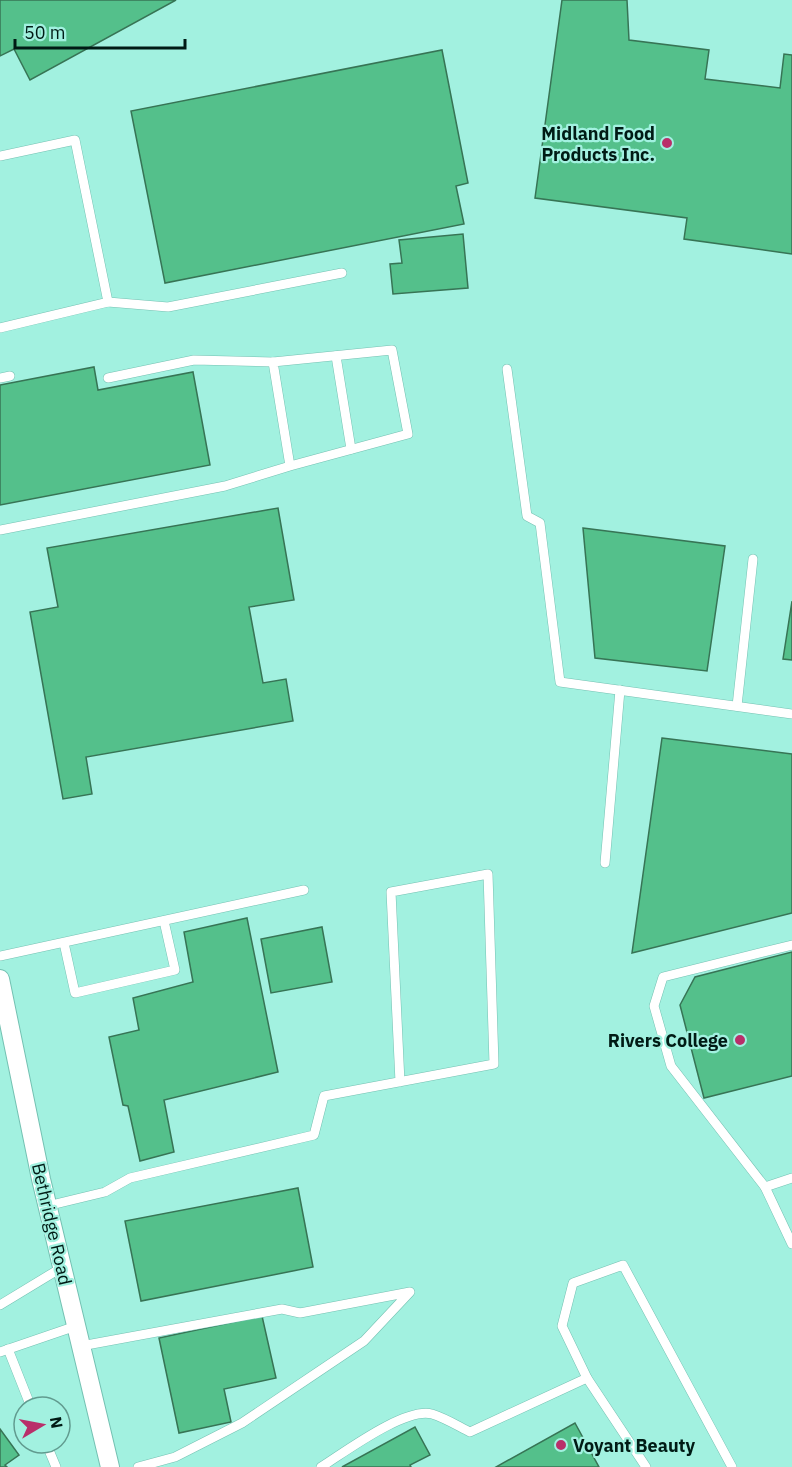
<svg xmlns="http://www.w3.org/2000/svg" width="792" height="1467" viewBox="0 0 792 1467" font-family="'IBM Plex Sans',sans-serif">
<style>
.building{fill:#54c08b;stroke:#377455;stroke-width:1.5}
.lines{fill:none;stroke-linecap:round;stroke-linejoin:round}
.lane-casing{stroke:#74c1b2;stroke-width:10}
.street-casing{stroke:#74c1b2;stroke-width:20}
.lane{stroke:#fff;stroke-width:9}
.street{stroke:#fff;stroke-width:18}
.poi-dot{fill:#b92f6a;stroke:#a2f1e0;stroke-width:2}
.labels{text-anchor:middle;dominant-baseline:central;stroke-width:4.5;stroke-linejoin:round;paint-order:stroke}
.poi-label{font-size:18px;font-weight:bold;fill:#001b15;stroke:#a2f1e0;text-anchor:end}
.street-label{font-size:18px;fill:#001b15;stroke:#a2f1e0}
</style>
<rect width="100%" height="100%" fill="#a2f1e0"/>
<!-- building -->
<g class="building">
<polygon points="0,0 176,0 30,80 14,49 0,56"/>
<polygon points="562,0 627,0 629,40 709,50 705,79 780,88 784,54 792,55 792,254 684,239 687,218 535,198"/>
<polygon points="442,50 468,183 456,186 464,224 165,283 131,111"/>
<polygon points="463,234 468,288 393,294 390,264 402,263 399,240"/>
<polygon points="94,367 98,390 193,372 210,465 0,505 0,385"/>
<polygon points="278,508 294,600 249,607 263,683 286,679 293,721 86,757 92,794 63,799 30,612 58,607 47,548"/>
<polygon points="583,528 725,546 707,671 595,658"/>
<polygon points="792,601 792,660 783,659"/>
<polygon points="662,738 792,754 792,913 632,953"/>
<polygon points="247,918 278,1072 164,1100 174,1152 140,1161 128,1106 123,1105 109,1037 139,1030 133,998 193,982 184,932"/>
<polygon points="322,927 332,982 271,993 261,939"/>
<polygon points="792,952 792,1076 704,1098 680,1005 695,977"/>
<polygon points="298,1188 313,1267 141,1301 125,1221"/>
<polygon points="262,1316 276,1378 224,1389 231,1422 179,1433 159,1338"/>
<polygon points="575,1423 599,1467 496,1467"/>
<polygon points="415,1427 430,1455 410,1465 411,1467 342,1467"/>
<polygon points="0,1429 19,1455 5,1465 7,1467 0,1467"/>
</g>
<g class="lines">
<!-- lane casing -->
<g class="lane-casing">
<g id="lane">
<polyline points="0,156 75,140 108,302 0,328"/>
<polyline points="108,302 168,307 342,273"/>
<polyline points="336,356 351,449"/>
<polyline points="507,369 527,516 540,523 560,682 792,714"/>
<polyline points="0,378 10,376"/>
<polyline points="108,378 194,360 273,362"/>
<polyline points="0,530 225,486 290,466 273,362 392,350 408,434 290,466"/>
<polyline points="737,706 753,559"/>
<polyline points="605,863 620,690"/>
<polyline points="64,943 75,993 175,970 164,921"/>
<polyline points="792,945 663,977 654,1006 671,1066 765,1187 792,1244"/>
<polyline points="0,956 304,890"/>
<polyline points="765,1187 792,1178"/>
<polyline points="47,1206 105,1192 130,1178 314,1135 324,1096 494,1064 488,874 391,892 400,1082"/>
<polyline points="0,1305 61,1268"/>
<polyline points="81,1346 282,1309 300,1313 410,1292 364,1341 242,1423 175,1457 138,1467"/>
<polyline points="8,1349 31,1407"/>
<polyline points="0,1352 76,1326"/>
<polyline points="587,1378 646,1467"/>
<polyline points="46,1443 56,1467"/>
<path d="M321,1467C345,1452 405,1407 432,1414C445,1418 458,1426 470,1432L587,1378L562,1326L573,1283L623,1265L732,1467"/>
</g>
</g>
<!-- street casing -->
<g class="street-casing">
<polyline id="street" points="0,979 41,1179 110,1467"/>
</g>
<!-- lane -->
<use href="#lane" class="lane"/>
<!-- street -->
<use href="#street" class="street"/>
</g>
<!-- markers -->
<g class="poi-dot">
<circle cx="667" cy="143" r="6"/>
<circle cx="740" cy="1040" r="6"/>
<circle cx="561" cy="1445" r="6"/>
</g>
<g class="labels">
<!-- poi labels -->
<g class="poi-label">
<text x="655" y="133">Midland Food<tspan x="655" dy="21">Products Inc.</tspan></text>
<text x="728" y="1040">Rivers College</text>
<text x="573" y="1445" text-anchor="start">Voyant Beauty</text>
</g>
<!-- street labels -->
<g class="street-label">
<text transform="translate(52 1224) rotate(77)">Bethridge Road</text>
</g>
</g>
<!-- north arrow -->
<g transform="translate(42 1425) rotate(80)"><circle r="28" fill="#a2f1e0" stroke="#619b8f" stroke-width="1.5"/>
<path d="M0-4.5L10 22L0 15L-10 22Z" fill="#b92f6a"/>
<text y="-9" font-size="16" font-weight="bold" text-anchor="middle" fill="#001b15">N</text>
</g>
<!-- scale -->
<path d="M15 39v9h170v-9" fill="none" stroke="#001b15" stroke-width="3"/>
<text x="24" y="39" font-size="18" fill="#001b15" stroke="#a2f1e0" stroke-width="4.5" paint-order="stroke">50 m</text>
</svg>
